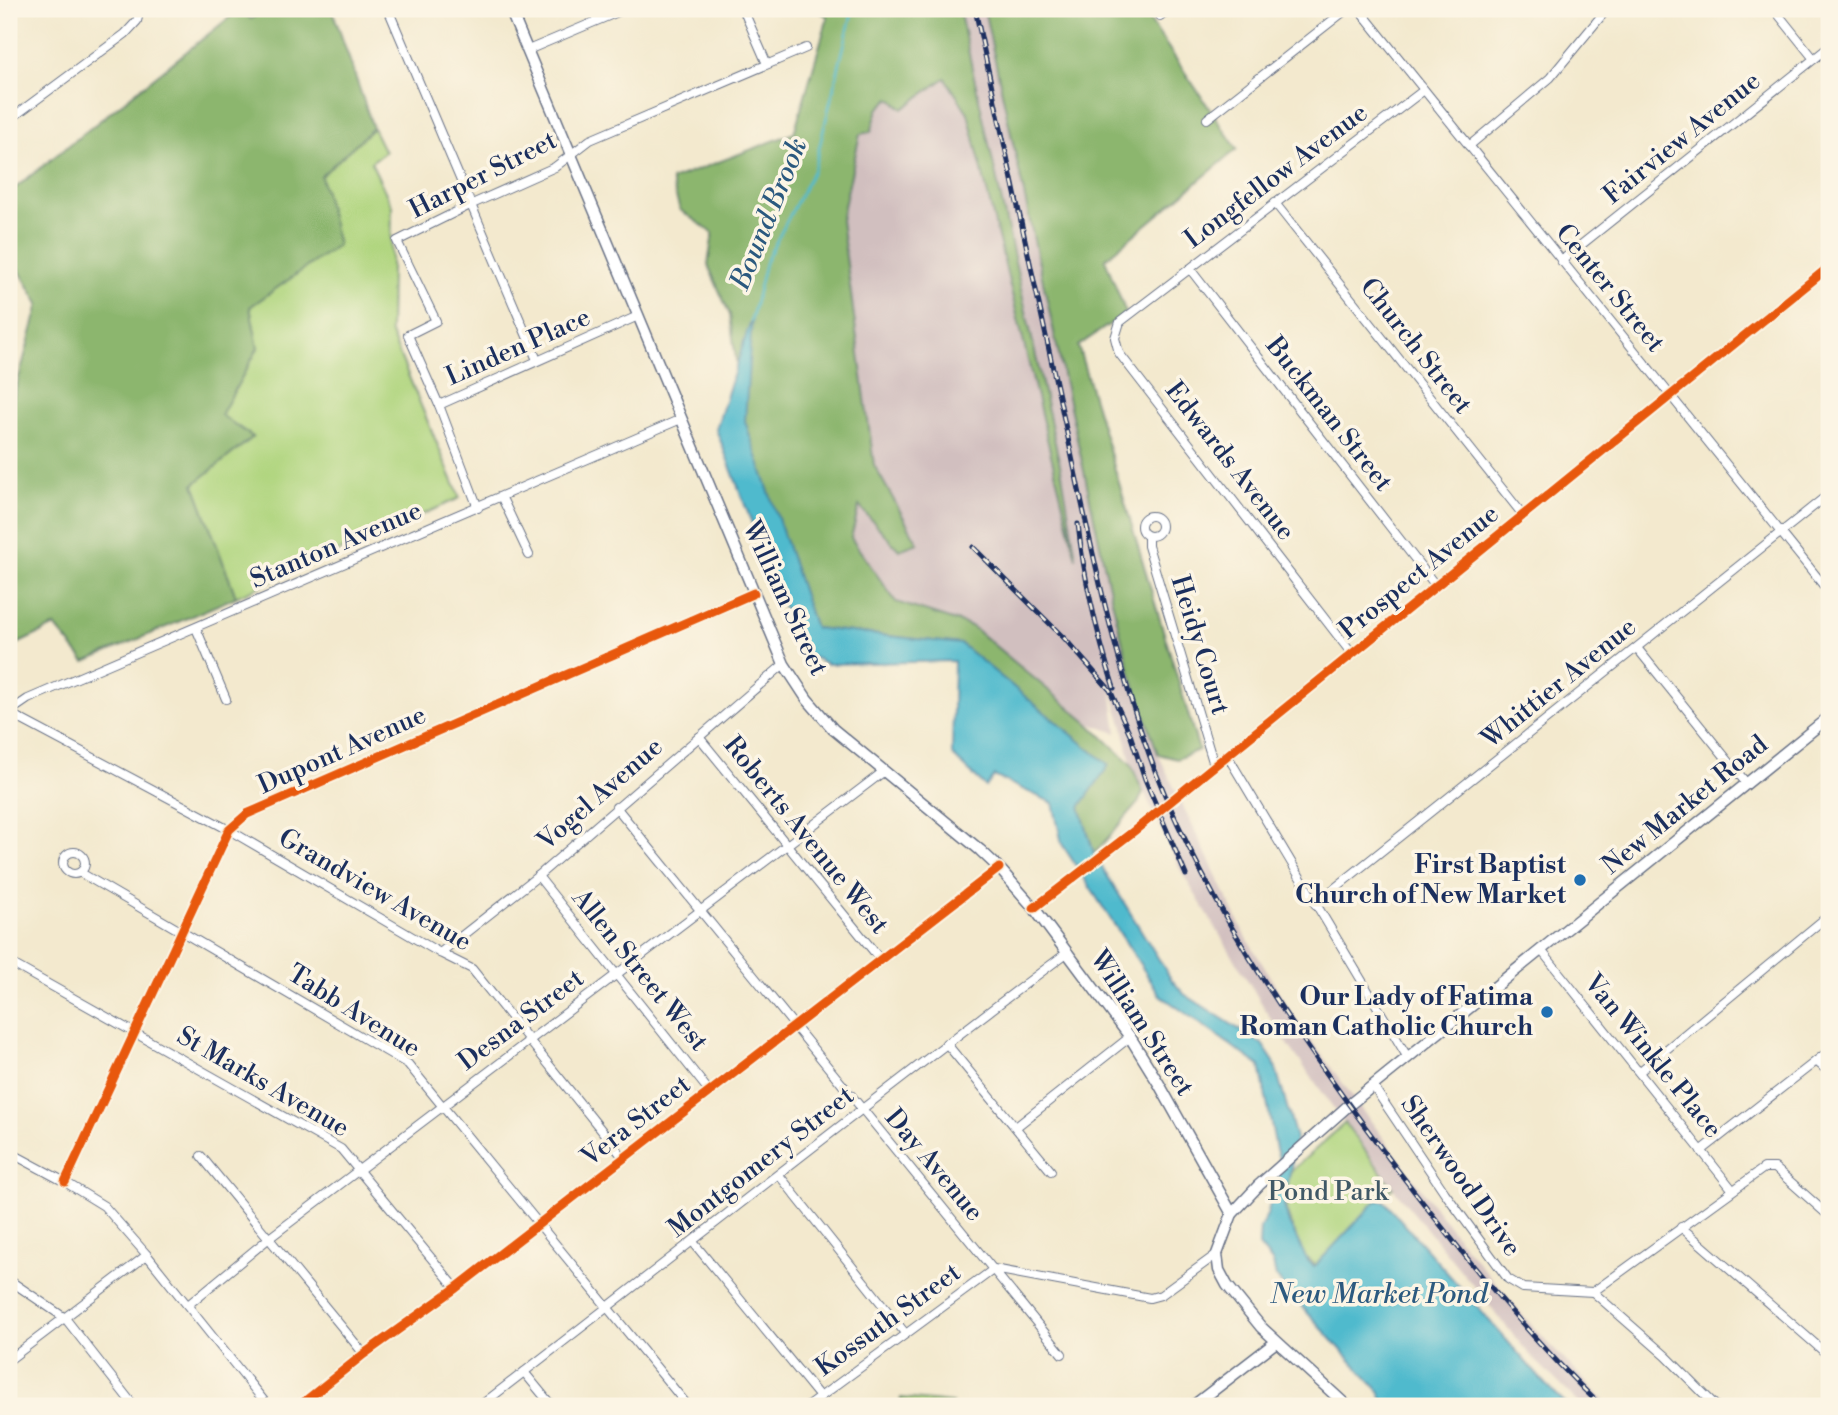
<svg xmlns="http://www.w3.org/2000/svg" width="1838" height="1415" viewBox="0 0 1838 1415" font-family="'Libre Bodoni',serif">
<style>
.industrial{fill:#d1bfbf}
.green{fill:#b0d57f;stroke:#66826e;stroke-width:2}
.forest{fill:#8cb66e;stroke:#547266;stroke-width:2}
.water{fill:#50bacd;stroke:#367496;stroke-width:2}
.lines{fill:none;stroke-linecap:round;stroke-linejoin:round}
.stream{stroke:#50bacd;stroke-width:2.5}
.street-casing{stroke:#677085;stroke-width:10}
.secondary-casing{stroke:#677085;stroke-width:13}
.street{stroke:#fff;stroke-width:8}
.secondary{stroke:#fff;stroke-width:10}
.rail-casing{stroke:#1b2f5e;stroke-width:5}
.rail{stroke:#fcf5e5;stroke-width:2.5;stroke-dasharray:8;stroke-linecap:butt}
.cycleway-casing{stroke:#fcf5e5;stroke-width:13}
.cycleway{stroke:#e8590c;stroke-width:9}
.poi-dot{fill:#1f6fb2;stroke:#fcf5e5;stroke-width:2.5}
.labels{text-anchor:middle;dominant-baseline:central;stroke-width:7;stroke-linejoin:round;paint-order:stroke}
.street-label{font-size:26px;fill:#1b2f5e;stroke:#fcf5e5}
.poi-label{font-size:26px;font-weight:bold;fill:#1b2f5e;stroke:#fcf5e5;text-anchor:end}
.park-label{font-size:26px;fill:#405866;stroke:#fcf5e5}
.water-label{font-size:28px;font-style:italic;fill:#2b597f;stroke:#fcf5e5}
</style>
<rect width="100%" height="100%" fill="#fcf5e5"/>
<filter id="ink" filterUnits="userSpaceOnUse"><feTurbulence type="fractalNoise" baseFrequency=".0143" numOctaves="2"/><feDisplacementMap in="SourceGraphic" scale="14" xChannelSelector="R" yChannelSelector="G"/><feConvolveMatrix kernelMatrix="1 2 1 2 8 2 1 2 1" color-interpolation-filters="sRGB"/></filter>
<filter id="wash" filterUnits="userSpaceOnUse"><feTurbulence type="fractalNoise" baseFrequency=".00686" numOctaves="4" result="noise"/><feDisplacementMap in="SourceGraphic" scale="28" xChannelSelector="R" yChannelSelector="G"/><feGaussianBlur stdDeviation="1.57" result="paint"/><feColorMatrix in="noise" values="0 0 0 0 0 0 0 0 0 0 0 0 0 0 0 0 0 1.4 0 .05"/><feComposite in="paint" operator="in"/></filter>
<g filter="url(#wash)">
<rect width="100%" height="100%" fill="#f3e9ce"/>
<!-- industrial -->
<polygon class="industrial" points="959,9 984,9 1111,596 1129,668 1158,754 1244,933 1295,1019 1457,1237 1532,1326 1609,1406 1582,1406 1529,1354 1376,1167 1279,1032 1181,871 1131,764 1123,727 1111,689 1117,733 1088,723 971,626 896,602 851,538 859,506 899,550 917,543 874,465 841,220 861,133 871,131 878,109 890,98 904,109 945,78 968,113 1073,544"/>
<!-- green -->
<g class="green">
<polygon points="373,128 385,152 371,162 392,206 390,332 460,498 236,597 194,484 253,437 220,415 258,348 250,307 321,176"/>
<polygon points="1345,1123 1393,1188 1376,1201 1316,1265 1303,1256 1286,1210 1289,1173"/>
<polygon points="901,1398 952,1403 951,1406 900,1406"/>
</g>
<!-- forest -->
<g class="forest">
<polygon points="240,9 251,19 265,9 332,9 373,128 321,176 338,245 250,307 258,348 221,415 253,437 194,484 236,597 85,662 55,626 13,646 9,643 9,414 39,304 9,253 9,193"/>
<polygon points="816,9 959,9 1062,474 1076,558 968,113 945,78 903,109 890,98 878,109 871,132 860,134 841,220 874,465 918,543 899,550 859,506 851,538 896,602 971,626 1088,723 1131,764 1143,792 1138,803 1094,854 1080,807 961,644 815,628 744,420 730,315 708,265 713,233 680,210 671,180 794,133 828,17"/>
<polygon points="984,9 1142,9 1237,149 1105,259 1126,313 1078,346 1199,750 1177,759 1158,754 1129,668 1111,596"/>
</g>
<!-- water -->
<polygon class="water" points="752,317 745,421 815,628 961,644 1109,765 1080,807 1094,854 1171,979 1184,994 1262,1044 1274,1062 1296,1138 1284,1205 1289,1223 1307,1260 1314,1266 1316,1265 1376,1201 1384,1201 1546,1385 1569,1406 1385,1406 1380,1392 1284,1287 1276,1276 1273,1263 1259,1246 1260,1228 1267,1215 1281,1164 1276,1149 1260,1066 1160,995 1062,844 1053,803 994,776 986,787 952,755 954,661 828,664 801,652 716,429"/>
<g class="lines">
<!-- stream -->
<polyline class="stream" points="751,321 765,263 814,169 853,9"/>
</g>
</g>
<g filter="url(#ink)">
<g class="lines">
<!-- street casing -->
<g class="street-casing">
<g id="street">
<polyline points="388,9 537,360"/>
<polyline points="743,9 767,64"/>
<polyline points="1359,9 1829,592"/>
<polyline points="1774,9 1814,59"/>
<polyline points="1160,16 1170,9"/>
<polyline points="528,50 625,9"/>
<polyline points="1207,119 1347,9"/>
<polyline points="9,120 125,34 137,21 140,9"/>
<polyline points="1469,146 1550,78 1607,9"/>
<polyline points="1275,203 1523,515"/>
<polyline points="1561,261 1829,47"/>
<polyline points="1190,269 1436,586"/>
<polyline points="439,405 638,316"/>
<polyline points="502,498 529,555"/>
<polyline points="478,508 439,405 408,335 436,321 397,241 470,205 555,167 590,140 806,48"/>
<circle cx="1151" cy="526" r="10"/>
<polyline points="1148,536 1148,546 1214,765"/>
<polyline points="196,628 226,699"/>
<polyline points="1637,648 1747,784"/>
<polyline points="1352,654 1119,353 1115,338 1120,322 1424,90"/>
<polyline points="9,712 28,699 681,419"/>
<polyline points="9,713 229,830 440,953 472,969 623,1157"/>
<polyline points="699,737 880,959"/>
<polyline points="1227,755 1408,1058"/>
<polyline points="616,807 1062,1354"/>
<circle cx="74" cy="863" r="11"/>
<polyline points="81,873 408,1064 688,1406"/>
<polyline points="538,876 709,1091"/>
<polyline points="1315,904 1829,494"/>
<polyline points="1034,908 1134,831 1829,267"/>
<polyline points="1541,950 1732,1189"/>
<polyline points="440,953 538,876 784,664"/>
<polyline points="9,962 341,1149 456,1288"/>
<polyline points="946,1043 1051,1171"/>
<polyline points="1816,1061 1829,1072"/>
<polyline points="1639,1072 1829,915"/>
<polyline points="1373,1086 1445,1193 1508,1279 1523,1288 1593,1292 1764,1168 1775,1168 1829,1216"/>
<polyline points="1016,1127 1130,1037"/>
<polyline points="1701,1151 1829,1051"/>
<polyline points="9,1152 65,1182 104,1206 147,1255 268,1406"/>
<polyline points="201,1156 364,1354"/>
<polyline points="779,1175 905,1333"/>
<polyline points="65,1182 229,830 247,814 754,593"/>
<polyline points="1681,1227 1829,1356"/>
<polyline points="693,1242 820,1397"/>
<polyline points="9,1280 65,1318 134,1406"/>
<polyline points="1593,1292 1666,1356 1716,1406"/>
<polyline points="188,1305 268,1239 883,772"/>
<polyline points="9,1360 147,1255"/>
<polyline points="524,1372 552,1406"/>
<polyline points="299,1406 364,1354 456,1288 999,868"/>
<path d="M480,1406C676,1255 870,1100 1068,952"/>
<polyline points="808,1406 994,1269 1150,1298 1161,1295 1217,1254"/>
</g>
</g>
<!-- secondary casing -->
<g class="secondary-casing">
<g id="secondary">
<polyline points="510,9 784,664 807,699 833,729 980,850 999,868 1034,908 1130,1037 1159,1084 1232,1214"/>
<polyline points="1193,1406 1276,1342"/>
<polyline points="1347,1406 1261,1327 1227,1285 1219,1270 1217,1254 1232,1214 1259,1185 1349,1105 1829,717"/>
</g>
</g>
<!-- street -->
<use href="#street" class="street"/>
<!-- secondary -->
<use href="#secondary" class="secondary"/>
<!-- rail casing -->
<g class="rail-casing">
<g id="rail">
<path d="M975,9C1004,147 1035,285 1065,424C1090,541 1113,660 1156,773C1213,917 1303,1045 1396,1168C1460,1251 1525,1333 1601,1406"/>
<path d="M1078,524C1084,580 1097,634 1114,688"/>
<polyline points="973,547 1065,639 1110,690 1130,734 1145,779 1186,875"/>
</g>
</g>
<!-- rail -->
<use href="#rail" class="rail"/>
<!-- cycleway casing -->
<g class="cycleway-casing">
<g id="cycleway">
<polyline points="1034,908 1134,831 1829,267"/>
<polyline points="65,1182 229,830 247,814 754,593"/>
<polyline points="299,1406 364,1354 456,1288 999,868"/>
</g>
</g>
<!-- cycleway -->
<use href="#cycleway" class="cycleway"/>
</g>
</g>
<!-- markers -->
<g class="poi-dot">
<circle cx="1580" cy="880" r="7"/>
<circle cx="1547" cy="1012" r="7"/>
</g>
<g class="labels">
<!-- street labels -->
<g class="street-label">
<text transform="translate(1682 138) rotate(-39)">Fairview Avenue</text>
<text transform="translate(483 175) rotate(-27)">Harper Street</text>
<text transform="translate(1276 176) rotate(-37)">Longfellow Avenue</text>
<text transform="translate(1610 288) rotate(51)">Center Street</text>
<text transform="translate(1416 346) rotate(52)">Church Street</text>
<text transform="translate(518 347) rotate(-24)">Linden Place</text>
<text transform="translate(1329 414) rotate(52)">Buckman Street</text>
<text transform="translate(1230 461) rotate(52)">Edwards Avenue</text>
<text transform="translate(336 545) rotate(-23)">Stanton Avenue</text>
<text transform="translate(1419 572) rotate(-39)">Prospect Avenue</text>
<text transform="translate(785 598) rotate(65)">William Street</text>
<text transform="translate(1200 645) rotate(73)">Heidy Court</text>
<text transform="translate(1559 683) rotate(-39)">Whittier Avenue</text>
<text transform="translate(342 750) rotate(-24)">Dupont Avenue</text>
<text transform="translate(600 794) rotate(-41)">Vogel Avenue</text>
<text transform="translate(1685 805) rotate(-39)">New Market Road</text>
<text transform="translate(806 835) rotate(51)">Roberts Avenue West</text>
<text transform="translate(375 890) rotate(30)">Grandview Avenue</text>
<text transform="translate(640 970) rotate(51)">Allen Street West</text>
<text transform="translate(354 1011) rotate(32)">Tabb Avenue</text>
<text transform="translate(521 1020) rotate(-37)">Desna Street</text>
<text transform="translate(1142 1023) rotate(57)">William Street</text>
<text transform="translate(1653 1056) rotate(51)">Van Winkle Place</text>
<text transform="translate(263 1082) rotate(30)">St Marks Avenue</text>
<text transform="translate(636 1121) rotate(-38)">Vera Street</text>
<text transform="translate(761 1162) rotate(-38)">Montgomery Street</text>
<text transform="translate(934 1165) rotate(50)">Day Avenue</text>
<text transform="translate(1461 1176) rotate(55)">Sherwood Drive</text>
<text transform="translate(888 1320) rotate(-36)">Kossuth Street</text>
</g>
<!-- poi labels -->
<g class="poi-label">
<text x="1566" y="865">First Baptist<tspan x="1566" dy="30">Church of New Market</tspan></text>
<text x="1533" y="997">Our Lady of Fatima<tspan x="1533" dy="30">Roman Catholic Church</tspan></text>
</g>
<!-- park labels -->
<g class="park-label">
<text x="1328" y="1192">Pond Park</text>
</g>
<!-- water labels -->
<g class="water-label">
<text transform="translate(769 214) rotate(-68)">Bound Brook</text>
<text x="1379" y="1294">New Market Pond</text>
</g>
</g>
<!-- margin -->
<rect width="1838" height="1415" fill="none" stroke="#fcf5e5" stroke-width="35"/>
</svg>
